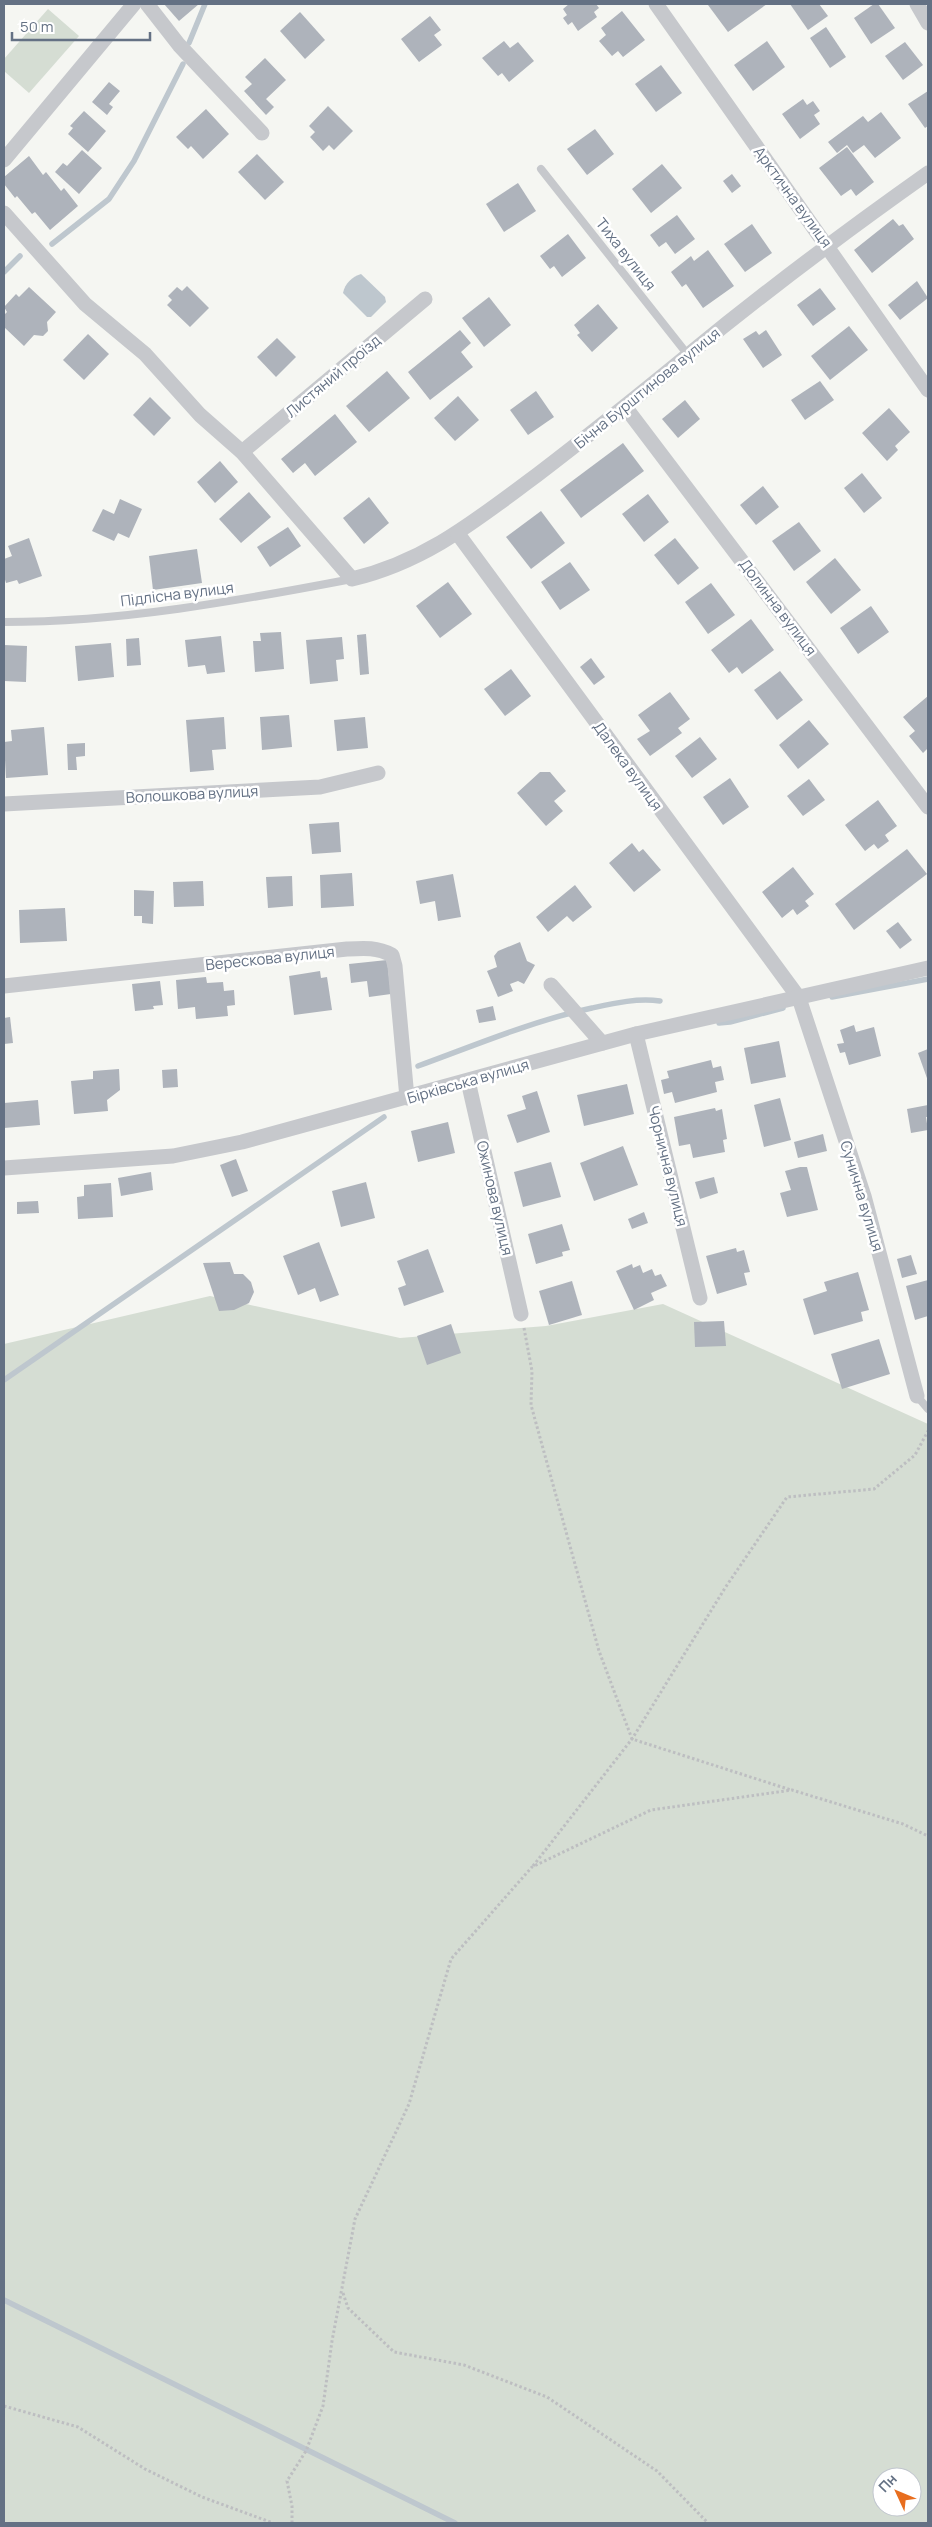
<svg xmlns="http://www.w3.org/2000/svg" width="932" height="2527" viewBox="0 0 932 2527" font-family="Manrope,sans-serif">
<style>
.green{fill:#d5ddd3;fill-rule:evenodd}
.water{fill:#bec7ce}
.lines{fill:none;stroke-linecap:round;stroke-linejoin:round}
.stream{stroke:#bec7ce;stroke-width:5.5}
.building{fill:#aeb3bb}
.path{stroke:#bdbec1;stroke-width:3;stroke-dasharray:2.5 2.5;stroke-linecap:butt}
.service{stroke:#c6c8cc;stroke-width:8}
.minor{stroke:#c6c8cc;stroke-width:15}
.labels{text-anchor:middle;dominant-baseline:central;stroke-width:5;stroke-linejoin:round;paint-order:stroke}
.street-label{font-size:15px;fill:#647184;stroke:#fff}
</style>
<rect width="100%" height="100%" fill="#f5f6f2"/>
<!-- green -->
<g class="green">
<polygon points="48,9 79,36 29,93 4,71 4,59"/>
<path d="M210,1296L400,1338L546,1326L663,1304L928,1424V2523H4V1344ZM882,2477H912V2507H882Z"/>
</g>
<!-- water -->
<path class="water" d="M361,274L385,297L386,302L371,317H367L343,293C345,283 352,277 361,274Z"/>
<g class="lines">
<!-- stream -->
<g class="stream">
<polyline points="189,43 205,4"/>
<polyline points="52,244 109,199 134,161 183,64"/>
<polyline points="4,272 20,256"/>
<polyline points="832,997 928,979"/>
<polyline points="719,1023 730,1022 783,1008"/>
<path d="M418,1066C476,1045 532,1021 592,1008C615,1003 637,998 660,1001"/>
<polyline points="4,1380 384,1117"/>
<polyline points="4,2300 455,2523"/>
</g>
</g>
<!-- building -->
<g class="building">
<polygon points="164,4 199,4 179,21"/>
<polygon points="569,4 596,4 599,8 594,12 597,17 578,31 572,22 568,25 563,18 567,15 563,9"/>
<polygon points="710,4 767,4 728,32 708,5"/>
<polygon points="790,4 819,4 828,16 808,30"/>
<polygon points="874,4 878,4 895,28 871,44 854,18"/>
<polygon points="622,11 645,40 623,57 618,51 612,56 599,41 606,35 601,28"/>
<polygon points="300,12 325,40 305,59 280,31"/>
<polygon points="430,16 441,30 434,35 442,45 419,62 401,39"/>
<polygon points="826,27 846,57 830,68 810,38"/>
<polygon points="504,41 510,48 518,42 534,61 509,82 502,73 498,76 482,58"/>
<polygon points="767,41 785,67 753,91 734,65"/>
<polygon points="905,42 923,65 903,80 885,56"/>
<polygon points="265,58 286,80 266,99 274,107 266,115 244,91 252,84 245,77"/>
<polygon points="661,65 682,93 656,112 635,84"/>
<polygon points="109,82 120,91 109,104 113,107 107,115 92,102"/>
<polygon points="928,91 928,126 925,128 908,104"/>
<polygon points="803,99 807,105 813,101 820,111 814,115 820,124 800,139 782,114"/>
<polygon points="328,106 353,131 334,150 329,145 323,151 310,137 315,132 309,126"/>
<polygon points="206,109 229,134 203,159 191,146 188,149 176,137"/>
<polygon points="84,111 106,131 88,152 68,134 73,128 70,126"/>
<polygon points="881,112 901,138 875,158 864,145 853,153 847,145 837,153 828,142 863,116 868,122"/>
<polygon points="595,129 614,154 587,175 567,149"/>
<polygon points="847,147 874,182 856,196 851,189 841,196 819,168"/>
<polygon points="82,150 102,168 79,194 55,172 63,163 67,166"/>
<polygon points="257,154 284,182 265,200 238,172"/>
<polygon points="29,156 43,175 46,172 61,191 64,188 78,206 50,230 35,212 32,214 17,196 15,198 4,184 4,177"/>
<polygon points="662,164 682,188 651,213 632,189"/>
<polygon points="732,174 741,186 732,193 723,181"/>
<polygon points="518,183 536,211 504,232 486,204"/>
<polygon points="677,215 695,239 675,254 666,242 659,247 650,235"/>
<polygon points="893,219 899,226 903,224 914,239 872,273 854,250"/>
<polygon points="752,224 772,253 745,272 724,244"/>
<polygon points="568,234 586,258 562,277 554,266 550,269 540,256"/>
<polygon points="708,250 734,286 703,308 686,284 682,287 671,272 691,256 694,261"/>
<polygon points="917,281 928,298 900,320 888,305"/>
<polygon points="187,286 209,308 190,327 167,305 172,300 168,296 177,287 182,291"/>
<polygon points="29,287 56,312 47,322 48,331 43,336 34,335 24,346 4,327 4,315 7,312 4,307 16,294 19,297"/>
<polygon points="820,288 836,309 813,326 797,305"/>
<polygon points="489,297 511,325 484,347 462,318"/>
<polygon points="598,304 618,328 592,352 577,335 580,333 574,325"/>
<polygon points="849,326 868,350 830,380 811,356"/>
<polygon points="460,330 471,343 461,352 473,367 430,400 408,372"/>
<polygon points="766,330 782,355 763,368 743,339 756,331 759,335"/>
<polygon points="88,334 109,354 84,380 63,360"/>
<polygon points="277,338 296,357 276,377 257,357"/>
<polygon points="387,371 410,398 369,432 346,406"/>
<polygon points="820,381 834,400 805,420 791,400"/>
<polygon points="536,391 554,417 528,435 510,410"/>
<polygon points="458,396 479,420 455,441 434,418"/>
<polygon points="150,397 171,418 154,436 133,415"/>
<polygon points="685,400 700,419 678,438 662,419"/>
<polygon points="889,408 910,432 895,446 898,450 887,461 862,433"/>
<polygon points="335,414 357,442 315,476 305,463 293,473 281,459"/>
<polygon points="623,443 644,471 581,518 560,490"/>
<polygon points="220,461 238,482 215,503 197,482"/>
<polygon points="862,473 882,498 864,513 844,488"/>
<polygon points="763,486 779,507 756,525 740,505"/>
<polygon points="249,492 271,517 241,543 219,519"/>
<polygon points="648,494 669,522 644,542 622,514"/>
<polygon points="369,497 389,523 364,544 343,518"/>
<polygon points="120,499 142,509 129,538 118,533 114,541 92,531 103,509 114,514"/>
<polygon points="541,511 565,543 531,569 506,537"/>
<polygon points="799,522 821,551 794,571 772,541"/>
<polygon points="288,527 301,546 270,567 257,547"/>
<polygon points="29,538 42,576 19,584 17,580 6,583 4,576 4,559 12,556 8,546"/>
<polygon points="675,538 699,568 678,585 654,555"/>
<polygon points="197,549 202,583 153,590 149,556"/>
<polygon points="835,558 861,590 831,614 806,582"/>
<polygon points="570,562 590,590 560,610 541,582"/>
<polygon points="448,582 472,614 440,638 416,606"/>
<polygon points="711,583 735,615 708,634 685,602"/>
<polygon points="871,606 889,632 858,654 840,628"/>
<polygon points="751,619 774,650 742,674 737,667 729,673 711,650"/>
<polygon points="281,632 284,669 255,672 253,641 261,641 260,633"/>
<polygon points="366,634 369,674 360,675 357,635"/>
<polygon points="221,636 225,672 207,674 205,665 188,667 185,640"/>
<polygon points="342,637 344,659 336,660 338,681 310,684 306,640"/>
<polygon points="139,638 141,665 127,666 126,639"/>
<polygon points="111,643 114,677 78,681 75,646"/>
<polygon points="4,645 27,646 26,682 4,681"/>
<polygon points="591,658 605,677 594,685 580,667"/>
<polygon points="511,669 531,696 505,716 484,689"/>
<polygon points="780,671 803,700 777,720 754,690"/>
<polygon points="670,692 690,719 678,728 682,733 650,756 637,739 650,731 638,715"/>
<polygon points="928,696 928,748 923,753 909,736 915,731 903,717"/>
<polygon points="289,715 292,747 262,750 260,717"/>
<polygon points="224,717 226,749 212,750 214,770 190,772 186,720"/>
<polygon points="365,717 368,748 337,751 334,720"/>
<polygon points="809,720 829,744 798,769 779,745"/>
<polygon points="44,727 48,775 6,778 4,742 12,741 11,730"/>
<polygon points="700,737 717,759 692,778 675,756"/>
<polygon points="85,743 85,756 76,757 77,770 68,770 67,744"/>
<polygon points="540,772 550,772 566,791 554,801 563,811 546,826 517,793"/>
<polygon points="730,778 749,807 723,825 703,797"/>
<polygon points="809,779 825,800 803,816 787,796"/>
<polygon points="878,800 897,826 885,835 889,841 878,849 874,844 865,851 845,825"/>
<polygon points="339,822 341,852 312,854 309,824"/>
<polygon points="632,843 639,852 643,849 661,870 634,892 609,863"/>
<polygon points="907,849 927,874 854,930 835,904"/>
<polygon points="793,867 814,894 805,901 809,906 797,915 793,909 782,918 762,892"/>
<polygon points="352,873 354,906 321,908 320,875"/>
<polygon points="453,874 461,917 438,921 435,901 420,904 416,881"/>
<polygon points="292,876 293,906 268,908 266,877"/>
<polygon points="203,881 204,906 174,907 173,882"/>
<polygon points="575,885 592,907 573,922 567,916 548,932 536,917"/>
<polygon points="134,890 154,891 153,924 142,923 142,916 134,916"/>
<polygon points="65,908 67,941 20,943 19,910"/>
<polygon points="898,922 912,940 900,949 886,931"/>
<polygon points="520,942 527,961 535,965 524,984 518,981 510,984 513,991 498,997 487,971 497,967 494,956 498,951"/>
<polygon points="387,960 391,994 369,997 367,981 351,983 349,964"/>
<polygon points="320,971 321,978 327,977 332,1010 294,1015 289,976"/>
<polygon points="206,977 207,983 223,982 224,991 234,990 235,1005 227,1006 228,1016 196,1019 195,1007 178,1009 176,980"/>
<polygon points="160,981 163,1005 153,1006 154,1009 135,1011 132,984"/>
<polygon points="493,1006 496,1020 479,1023 476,1010"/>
<polygon points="10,1017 13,1043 4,1044 4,1018"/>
<polygon points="854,1025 856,1032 874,1027 881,1056 849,1065 845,1052 840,1053 837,1044 844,1043 840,1030"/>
<polygon points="779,1041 786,1077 751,1084 744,1048"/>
<polygon points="928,1049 928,1081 918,1053"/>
<polygon points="711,1060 713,1068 721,1066 724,1080 715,1082 717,1092 675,1103 672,1092 664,1094 661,1080 669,1078 667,1071"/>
<polygon points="119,1069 120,1090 107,1100 108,1111 74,1114 71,1081 93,1079 93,1071"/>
<polygon points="177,1069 178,1087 163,1088 162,1070"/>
<polygon points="627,1084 634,1114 584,1126 577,1095"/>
<polygon points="537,1091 550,1132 517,1143 507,1115 526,1109 522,1096"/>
<polygon points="780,1098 791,1140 764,1147 754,1105"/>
<polygon points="38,1100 40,1125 4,1128 4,1103"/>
<polygon points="928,1105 928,1117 926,1117 928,1130 911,1133 907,1109"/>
<polygon points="715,1108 716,1111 722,1109 727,1139 723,1140 725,1152 693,1158 690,1144 679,1146 674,1117"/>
<polygon points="448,1122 455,1153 418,1162 411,1131"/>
<polygon points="823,1134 827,1151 798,1158 794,1142"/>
<polygon points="623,1146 638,1185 594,1201 580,1163"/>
<polygon points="236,1159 248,1191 232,1197 220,1165"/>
<polygon points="551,1162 561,1197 523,1207 514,1172"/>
<polygon points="800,1167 807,1167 818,1210 787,1217 780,1193 791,1190 785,1171"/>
<polygon points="151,1172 153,1190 121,1196 118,1178"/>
<polygon points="714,1177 718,1193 700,1199 695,1182"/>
<polygon points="366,1182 375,1218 341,1227 332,1191"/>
<polygon points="111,1183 113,1217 78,1219 77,1197 84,1196 84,1185"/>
<polygon points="38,1201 39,1213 17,1214 17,1202"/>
<polygon points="644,1212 648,1223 632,1229 628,1219"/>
<polygon points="562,1224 570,1250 562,1252 563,1256 536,1264 528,1234"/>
<polygon points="319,1242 339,1295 320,1302 315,1288 298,1295 283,1256"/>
<polygon points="736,1248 737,1252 744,1250 750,1272 744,1273 747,1285 717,1294 706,1256"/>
<polygon points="428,1249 444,1292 404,1306 398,1288 406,1285 397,1261"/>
<polygon points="911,1255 917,1274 902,1278 897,1259"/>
<polygon points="230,1262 234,1274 243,1274 251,1282 254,1292 249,1303 234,1310 219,1311 203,1263"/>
<polygon points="632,1264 633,1268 640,1265 643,1273 652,1269 655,1276 661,1274 667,1286 651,1293 654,1300 634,1310 616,1271"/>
<polygon points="858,1272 869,1310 861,1312 863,1321 814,1335 803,1299 827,1291 824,1282"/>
<polygon points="928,1280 928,1316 915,1320 906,1286"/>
<polygon points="572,1281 582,1315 549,1325 539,1291"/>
<polygon points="724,1321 726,1346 695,1347 694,1322"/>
<polygon points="451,1324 461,1353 427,1365 417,1336"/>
<polygon points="879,1339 890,1374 842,1389 831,1354"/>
</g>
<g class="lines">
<!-- path -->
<g class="path">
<polyline points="524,1328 532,1371 531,1405 599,1651 632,1739 791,1790"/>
<polyline points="533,1866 632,1739 725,1588 787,1497 874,1489 915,1455 928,1431"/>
<polyline points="343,2293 348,2308 394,2352 464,2365 547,2397 657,2471 708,2523"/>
<polyline points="4,2406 78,2427 145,2469 202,2497 273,2523"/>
<polyline points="292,2523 292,2506 287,2481 306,2451 323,2406 332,2341 355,2219 409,2104 451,1959 532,1867 651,1810 792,1790 903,1824 928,1836"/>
</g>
<!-- service -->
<g class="service">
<polyline points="541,169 688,355"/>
<path d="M4,622C121,622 237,601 352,579"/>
<polyline points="917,1396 928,1409"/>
</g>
<!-- minor -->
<g class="minor">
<polyline points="147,4 179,45 262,133"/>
<polyline points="656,4 928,390"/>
<polyline points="917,4 928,23"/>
<polyline points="4,160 134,4"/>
<path d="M4,213L85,304L145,354L200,415L242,452L352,579C427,561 476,520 537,475C588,436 638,396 688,355C766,291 846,231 928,173"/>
<polyline points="626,408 928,807"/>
<polyline points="242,452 425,299"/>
<polyline points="458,534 799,998 864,1196 917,1396"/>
<polyline points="4,804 320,787 378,773"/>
<polyline points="551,985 602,1043"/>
<path d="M4,986L347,949C364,948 377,947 392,955L395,966L407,1098"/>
<polyline points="636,1034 700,1298"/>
<polyline points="468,1081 521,1314"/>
<polyline points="4,1168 173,1156 242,1142 636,1034 928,968"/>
</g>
</g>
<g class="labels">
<!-- street labels -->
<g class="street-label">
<text transform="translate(793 197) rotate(54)">Арктична вулиця</text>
<text transform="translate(626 254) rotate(52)">Тиха вулиця</text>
<text transform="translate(333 376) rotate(-40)">Листяний проїзд</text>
<text transform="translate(647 388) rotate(-39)">Бічна Бурштинова вулиця</text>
<text transform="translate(177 594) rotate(-7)">Підлісна вулиця</text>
<text transform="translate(778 607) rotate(53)">Долинна вулиця</text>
<text transform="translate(628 766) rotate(54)">Далека вулиця</text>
<text transform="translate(192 794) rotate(-3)">Волошкова вулиця</text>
<text transform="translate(270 958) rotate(-6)">Верескова вулиця</text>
<text transform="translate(468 1081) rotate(-16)">Бірківська вулиця</text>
<text transform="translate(668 1166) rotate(76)">Чорнична вулиця</text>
<text transform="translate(862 1196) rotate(73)">Сунична вулиця</text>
<text transform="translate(495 1198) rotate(77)">Ожинова вулиця</text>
</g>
</g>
<!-- border -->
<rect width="932" height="2527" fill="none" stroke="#647184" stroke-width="10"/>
<!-- north arrow -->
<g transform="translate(897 2492) rotate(314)"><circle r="24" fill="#ffffff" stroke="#c1c6ce"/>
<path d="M0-4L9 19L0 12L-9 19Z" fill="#e86e1f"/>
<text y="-8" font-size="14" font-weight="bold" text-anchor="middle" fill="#647184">Пн</text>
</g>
<!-- scale -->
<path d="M12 32v8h138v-8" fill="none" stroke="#647184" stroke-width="2.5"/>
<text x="20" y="32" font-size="15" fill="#647184" stroke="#ffffff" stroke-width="4" paint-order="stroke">50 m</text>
</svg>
